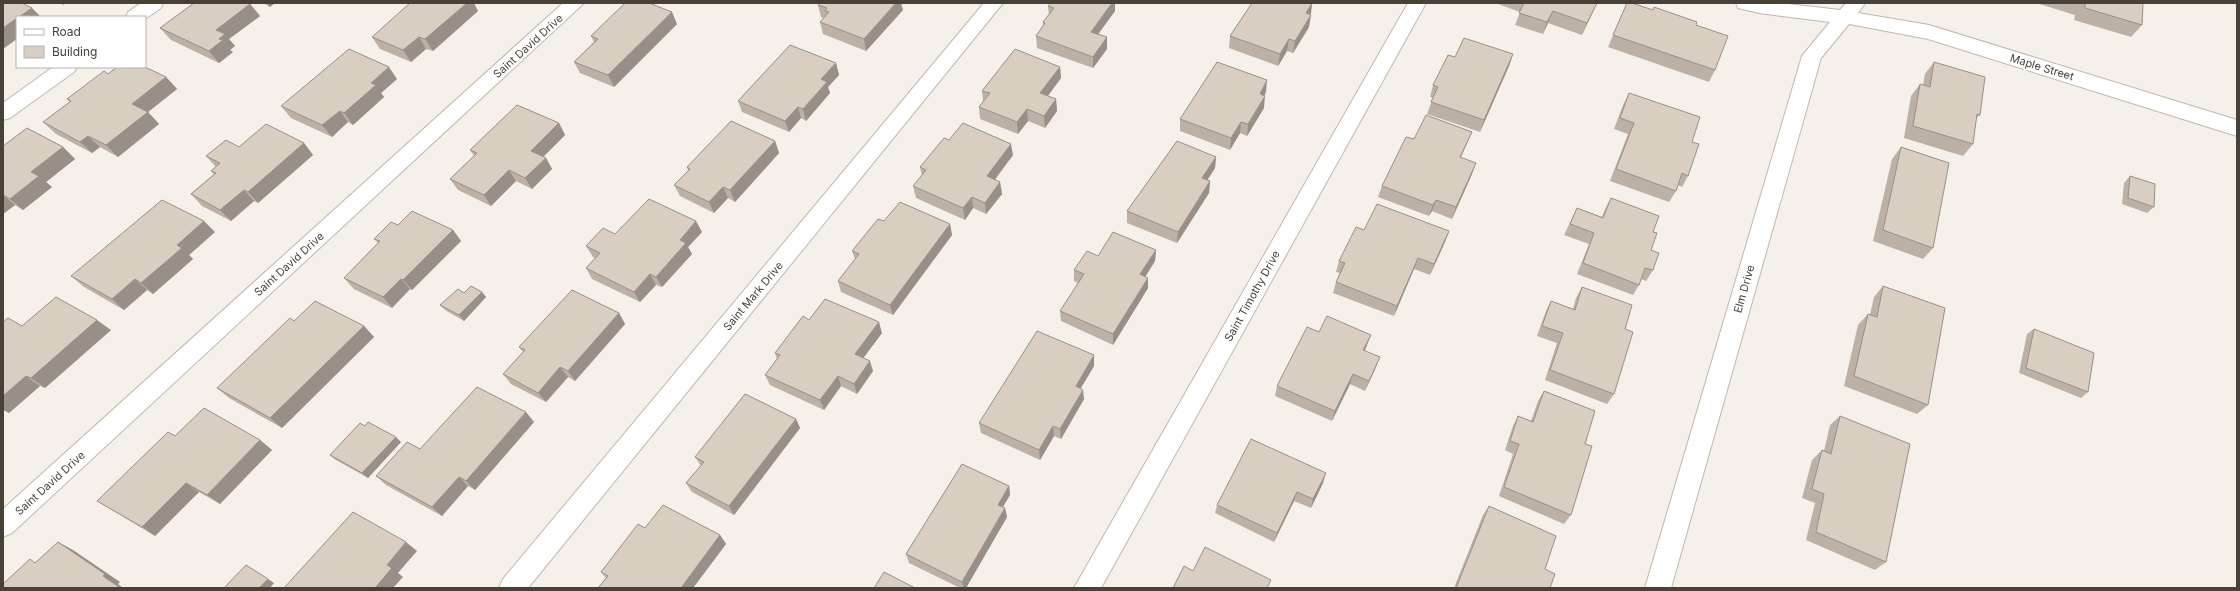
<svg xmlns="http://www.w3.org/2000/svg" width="2240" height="591" viewBox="0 0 2240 591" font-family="Inter,sans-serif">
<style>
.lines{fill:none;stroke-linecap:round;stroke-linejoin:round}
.street-casing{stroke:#c0b8ac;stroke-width:2}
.street{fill:#fff;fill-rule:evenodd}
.wall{fill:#bbb1a7}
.shaded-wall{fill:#989088}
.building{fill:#d9cec2;stroke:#989088}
.labels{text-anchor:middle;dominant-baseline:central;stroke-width:4;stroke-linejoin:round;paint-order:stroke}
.street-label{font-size:11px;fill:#484138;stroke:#fff}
</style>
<rect width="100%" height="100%" fill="#f5f0ea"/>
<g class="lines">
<!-- street casing -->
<g class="street-casing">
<g id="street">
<polygon points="141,3 163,3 161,8 145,19 145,17 126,17 128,12"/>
<polygon points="563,3 584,3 12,533 3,537 3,509"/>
<polygon points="984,3 1003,3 528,588 499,588 503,579"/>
<polygon points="1408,3 1426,3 1101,588 1074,588"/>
<polygon points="1736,3 1780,3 1840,10 1846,3 1865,3 1858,13 1929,25 2237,120 2237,136 1928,39 1849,24 1821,58 1671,588 1645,588 1802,56 1830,22 1759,13 1738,8"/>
<polygon points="53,67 77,67 74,72 10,118 3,120 3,103"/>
</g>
</g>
<!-- street -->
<use href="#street" class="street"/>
</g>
<!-- wall -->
<g class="wall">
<polygon points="263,3 275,3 270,7"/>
<polygon points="820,3 901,3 903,10 866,51 823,34 820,22 824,18 821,17 818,5"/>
<polygon points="1051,3 1115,3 1115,11 1098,34 1107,37 1107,49 1093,68 1037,48 1036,36 1043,26 1043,22 1049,15 1048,6"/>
<polygon points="1252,3 1312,3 1311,13 1310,14 1309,27 1293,53 1287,51 1278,66 1229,48 1230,36"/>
<polygon points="1495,3 1597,3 1582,35 1548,23 1543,34 1515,25 1520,12"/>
<polygon points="1627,3 1653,10 1696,25 1715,70 1709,82 1608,47"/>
<polygon points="2036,3 2143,3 2142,25 2131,37 2074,20 2075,15"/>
<polygon points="250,4 260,16 229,39 235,46 230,50 233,52 219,63 171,40 160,28"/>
<polygon points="478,11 433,51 426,49 411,62 380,49 372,37"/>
<polygon points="677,24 614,87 580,73 574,62 594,42 591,36"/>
<polygon points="1513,54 1509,66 1480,132 1427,114 1433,98 1430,97 1433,85"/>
<polygon points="1934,62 1980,115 1976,119 1973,144 1963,156 1904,138 1911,96 1920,84 1923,85 1925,74"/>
<polygon points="836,63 839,75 828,87 830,93 806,121 801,118 789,132 742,112 738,101"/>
<polygon points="1060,67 1061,78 1048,96 1056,99 1057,111 1045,128 1028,121 1018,134 980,119 979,107 983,101 982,91"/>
<polygon points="108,74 166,77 177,89 148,112 159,124 118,157 100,147 92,153 56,134 43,122 70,102 67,99"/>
<polygon points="397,79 381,93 384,97 353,125 348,122 332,137 291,118 281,106"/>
<polygon points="1266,92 1264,96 1264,108 1247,136 1240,133 1230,150 1180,131 1180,119"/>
<polygon points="1629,93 1692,142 1688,176 1682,187 1678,185 1676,191 1669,202 1610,181 1628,134 1614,129 1623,105"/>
<polygon points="559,123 565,135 543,157 546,158 552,169 532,189 516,181 491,206 458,190 450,179 474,156 470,150"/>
<polygon points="1414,139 1467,143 1461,157 1472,174 1452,219 1432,211 1429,216 1378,197 1382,186"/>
<polygon points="949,140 1013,155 995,180 1000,182 1002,194 986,214 973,208 965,220 916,198 913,186 922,176 920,167"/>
<polygon points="775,141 779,153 735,202 728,198 714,213 680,196 674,185 688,171 687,167"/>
<polygon points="304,143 313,155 258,203 254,201 231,221 202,206 191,194 214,174 211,171 216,167 206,156 239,147"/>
<polygon points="3,146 63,147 75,159 46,182 52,187 23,210 15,205 3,214"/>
<polygon points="1901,147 1933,248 1923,259 1873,241 1892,159"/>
<polygon points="1216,157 1215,168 1207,180 1210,181 1209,193 1177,243 1127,223 1127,211"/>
<polygon points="2130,176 2154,207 2147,213 2122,204 2124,183"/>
<polygon points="1611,198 1653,232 1651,250 1653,270 1646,281 1641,279 1639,285 1633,295 1577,274 1589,244 1564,235 1577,208 1602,217 1605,209"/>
<polygon points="884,221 950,224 952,235 893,315 841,292 838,281 855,259 852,251"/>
<polygon points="398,225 453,230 461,241 412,290 410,289 392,308 354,289 344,278 378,243 374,239"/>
<polygon points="1364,230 1449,231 1445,242 1430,275 1414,269 1394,316 1333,293 1336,282 1340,273 1336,272 1339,261"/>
<polygon points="215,232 189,255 193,259 153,294 147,290 124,310 84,287 71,276"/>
<polygon points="702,232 688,247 692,254 662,287 656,285 640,302 592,279 586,268 595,258 593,257 586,246 615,234"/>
<polygon points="1156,250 1155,261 1145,277 1148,288 1113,345 1061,321 1060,311 1078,283 1074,281 1074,270 1098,256"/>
<polygon points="1883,286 1928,405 1917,414 1844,386 1858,325 1868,314 1870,315 1874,297"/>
<polygon points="1582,287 1625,329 1614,394 1607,404 1545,380 1557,343 1537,336 1546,311 1551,301 1573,309 1576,298"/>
<polygon points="482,292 486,297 464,321 445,310 440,305 464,293"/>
<polygon points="619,313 625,324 575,381 568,377 546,402 511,384 503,374 523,352 519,347"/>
<polygon points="809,320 882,333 863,358 873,371 857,394 841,386 824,410 770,385 765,375 777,359 775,353"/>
<polygon points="294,321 364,326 374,337 282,428 229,398 217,388"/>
<polygon points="3,322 22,326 111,330 45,388 40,386 9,413 3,410"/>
<polygon points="2034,329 2088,392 2081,398 2019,373 2027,334"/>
<polygon points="1319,332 1367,345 1365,351 1376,367 1365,391 1350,384 1332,421 1275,396 1277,386"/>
<polygon points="1094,366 1081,388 1084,399 1061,439 1054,436 1040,460 981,433 979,423"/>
<polygon points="1544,391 1585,444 1571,515 1564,524 1499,496 1513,454 1505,450 1513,426 1518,416 1531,421 1538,401"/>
<polygon points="1840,416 1886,562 1875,570 1806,540 1815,503 1802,498 1812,460 1822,450 1824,451 1830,425"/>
<polygon points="796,419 800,428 734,515 692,492 686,483 701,466 695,457"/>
<polygon points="534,422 475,490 468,486 442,516 386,485 376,476"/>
<polygon points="175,436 260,440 272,450 220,504 199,492 155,536 97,501"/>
<polygon points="401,442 368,478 336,460 330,455"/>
<polygon points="1323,483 1311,508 1294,501 1274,542 1215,513 1217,505"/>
<polygon points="1009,486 1010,495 1003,507 1005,508 1007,517 966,588 960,588 909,563 906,554"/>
<polygon points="1489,506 1545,569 1550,588 1454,588 1483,515"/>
<polygon points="645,528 720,535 726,544 693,588 598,588 606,578 601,572"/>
</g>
<!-- shaded-wall -->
<g class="shaded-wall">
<polygon points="61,3 66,3 63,5"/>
<polygon points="267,3 275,3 270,7"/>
<polygon points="467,3 474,3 478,11 433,51 425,39"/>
<polygon points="896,3 901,3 903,10 866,51 864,39"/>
<polygon points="1112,3 1115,3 1115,11 1091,44 1091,32"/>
<polygon points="1312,3 1311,13 1304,25 1306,13"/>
<polygon points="1597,3 1582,35 1587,23"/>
<polygon points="250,4 260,16 229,39 235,46 230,50 233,52 219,63 209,51 219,39 216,30"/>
<polygon points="32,8 41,17 19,17"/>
<polygon points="1553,11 1548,23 1543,34 1547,22"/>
<polygon points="672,12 677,24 614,87 608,75"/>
<polygon points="1311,15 1309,27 1293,53 1295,41"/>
<polygon points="17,18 17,39 3,49 3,28"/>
<polygon points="419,37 426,49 411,62 403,50"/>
<polygon points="1107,37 1107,49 1093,68 1093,57"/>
<polygon points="1289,39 1287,51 1278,66 1280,54"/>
<polygon points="1513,54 1509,66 1480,132 1484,120"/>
<polygon points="836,63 839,75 828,87 830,93 806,121 803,109 821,79"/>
<polygon points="389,67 397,79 381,93 384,97 353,125 344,113 371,83"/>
<polygon points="1060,67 1061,78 1041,105 1040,93"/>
<polygon points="166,77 177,89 143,116 132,104"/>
<polygon points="1267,80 1266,92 1258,106 1260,94"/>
<polygon points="1265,96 1264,108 1247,136 1248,124"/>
<polygon points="1056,99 1057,111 1045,128 1044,116"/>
<polygon points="798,107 801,118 789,132 785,121"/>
<polygon points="1027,109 1028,121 1018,134 1017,122"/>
<polygon points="340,111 348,122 332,137 322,125"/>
<polygon points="148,112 159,124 118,157 106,145"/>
<polygon points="1241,122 1240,133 1230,150 1231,138"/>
<polygon points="559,123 565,135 538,162 531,151"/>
<polygon points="1472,132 1467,143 1456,168 1460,157"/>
<polygon points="88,136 100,147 92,153 80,142"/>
<polygon points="775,141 779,153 735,202 730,190"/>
<polygon points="304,143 313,155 258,203 248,192"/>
<polygon points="1011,144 1013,155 988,188 987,176"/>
<polygon points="63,147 75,159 46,182 52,187 23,210 10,199 31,172"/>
<polygon points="1216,157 1215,168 1201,190 1202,178"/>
<polygon points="546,158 552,169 532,189 525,178"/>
<polygon points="1476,163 1472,174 1452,219 1456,207"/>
<polygon points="509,170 516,181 491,206 484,195"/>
<polygon points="1210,181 1209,193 1177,243 1178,232"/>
<polygon points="1000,182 1002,194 986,214 985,203"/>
<polygon points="723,187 728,198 714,213 709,202"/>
<polygon points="244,190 254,201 231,221 220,210"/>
<polygon points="3,195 15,205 3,214"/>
<polygon points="972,197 973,208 965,220 963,208"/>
<polygon points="1436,200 1432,211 1429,216 1433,205"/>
<polygon points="204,221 215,232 189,255 193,259 153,294 141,283 177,245"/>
<polygon points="696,221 702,232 688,247 692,254 662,287 656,277 680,240"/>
<polygon points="950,224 952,235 893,315 890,305"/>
<polygon points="453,230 461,241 412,290 403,280"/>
<polygon points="1449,231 1445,242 1430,275 1434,264"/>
<polygon points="1156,250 1155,261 1140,285 1140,274"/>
<polygon points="1418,258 1414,269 1394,316 1397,306"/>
<polygon points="650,274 656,285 640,302 634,292"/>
<polygon points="1148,278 1148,288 1113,345 1113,334"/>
<polygon points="135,279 147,290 124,310 112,299"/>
<polygon points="401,279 410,289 392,308 383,297"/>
<polygon points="482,292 486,297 464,321 459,315"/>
<polygon points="619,313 625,324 575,381 568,371"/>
<polygon points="97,320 111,330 45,388 31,378"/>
<polygon points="879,322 882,333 859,364 855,354"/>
<polygon points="364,326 374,337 282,428 270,418"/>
<polygon points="1371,335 1367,345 1360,360 1363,350"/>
<polygon points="1094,355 1094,366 1076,396 1076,386"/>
<polygon points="1380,357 1376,367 1365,391 1369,381"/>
<polygon points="870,361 873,371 857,394 854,384"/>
<polygon points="560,367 568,377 546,402 538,393"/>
<polygon points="1353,374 1350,384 1332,421 1335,411"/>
<polygon points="26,376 40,386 9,413 3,409 3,396"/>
<polygon points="838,376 841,386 824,410 820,400"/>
<polygon points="1083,390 1084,399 1061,439 1060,429"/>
<polygon points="526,412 534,422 475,490 466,481"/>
<polygon points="796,419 800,428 734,515 729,506"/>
<polygon points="1053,426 1054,436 1040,460 1039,450"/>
<polygon points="396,437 401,442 368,478 362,473"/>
<polygon points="260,440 272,450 220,504 207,495"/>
<polygon points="1326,473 1323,483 1311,508 1313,499"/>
<polygon points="459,477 468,486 442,516 432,507"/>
<polygon points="186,483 199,492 155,536 142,527"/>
<polygon points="1009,486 1010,495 999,513 998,505"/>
<polygon points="1297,492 1294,501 1274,542 1277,533"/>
<polygon points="1005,508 1007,517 966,588 964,588 962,582"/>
<polygon points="720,535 726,544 693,588 681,588"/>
<polygon points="58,542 73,550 120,582 118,584 123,588 118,588"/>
<polygon points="406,542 417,551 398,573 403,577 393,588 375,588 387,565"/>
<polygon points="268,579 274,583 270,588 259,588"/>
</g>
<!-- building -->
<g class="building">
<polygon points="3,3 22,3 32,8 19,17 17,17 17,18 3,28"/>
<polygon points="194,3 249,3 250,4 216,30 225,34 219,39 223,40 209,51 160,28"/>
<polygon points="410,3 467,3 425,39 419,37 403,50 372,37"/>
<polygon points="625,3 649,3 672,12 608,75 574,62 598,39 591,36"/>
<polygon points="820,3 896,3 864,39 820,22 829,12 825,11 827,8 818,5"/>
<polygon points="1051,3 1112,3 1091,32 1107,37 1093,57 1036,36 1045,23 1043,22 1054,8 1048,6"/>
<polygon points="1252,3 1312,3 1306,13 1311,15 1295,41 1289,39 1280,54 1230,36"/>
<polygon points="1524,3 1597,3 1587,23 1553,11 1547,22 1519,13"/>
<polygon points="1627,3 1632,3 1653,10 1654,7 1697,22 1696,25 1728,36 1715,70 1613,35"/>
<polygon points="2085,3 2143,3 2142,25 2085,8"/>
<polygon points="1464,38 1513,54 1484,120 1431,102 1438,87 1433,85 1448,55 1455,57"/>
<polygon points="790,45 836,63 821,79 827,82 803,109 798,107 785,121 738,101"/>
<polygon points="349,49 389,67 371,83 376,85 344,113 340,111 322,125 281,106"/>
<polygon points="1015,49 1060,67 1040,93 1056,99 1044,116 1027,109 1017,122 979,107 990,93 982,91"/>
<polygon points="1217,62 1267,80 1260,94 1265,96 1248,124 1241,122 1231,138 1180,119"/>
<polygon points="1934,62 1985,77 1980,115 1977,114 1973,144 1913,126 1920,84 1930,87"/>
<polygon points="117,67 145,67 166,77 132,104 148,112 106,145 88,136 80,142 43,122 71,101 67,99 104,71 108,74"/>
<polygon points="1629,93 1700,117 1692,142 1699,144 1688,176 1682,173 1676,191 1616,169 1634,123 1620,118"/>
<polygon points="517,105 559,123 531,151 546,158 525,178 509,170 484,195 450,179 477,153 470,150"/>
<polygon points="1426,115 1472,132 1460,157 1476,163 1456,207 1436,200 1433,205 1382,186 1406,137 1414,139"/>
<polygon points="731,121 775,141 730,190 723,187 709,202 674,185 690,169 687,167"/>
<polygon points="963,123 1011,144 987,176 1000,182 985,203 972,197 963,208 913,186 926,170 920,167 944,138 949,140"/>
<polygon points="266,124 304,143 248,192 244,190 220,210 191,194 216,173 211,171 220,163 206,156 226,140 239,147"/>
<polygon points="27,128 63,147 31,172 39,176 10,199 3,195 3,146"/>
<polygon points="1177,141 1216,157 1202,178 1210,181 1178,232 1127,211"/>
<polygon points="1901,147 1949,163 1933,248 1883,230"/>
<polygon points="2130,176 2155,184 2154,207 2128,198"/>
<polygon points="1611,198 1659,216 1653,232 1657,233 1651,250 1659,253 1653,270 1645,268 1639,285 1583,263 1594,233 1570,224 1577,208 1603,218"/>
<polygon points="649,199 696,221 680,240 686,243 656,277 650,274 634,292 586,268 600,253 586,246 603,228 615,234"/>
<polygon points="162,200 204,221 177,245 182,248 141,283 135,279 112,299 71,276"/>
<polygon points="900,202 950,224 890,305 838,281 859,254 852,251 878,219 884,221"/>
<polygon points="1377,204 1449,231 1434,264 1418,258 1397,306 1336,282 1345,263 1339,261 1356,227 1364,230"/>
<polygon points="412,211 453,230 403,280 401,279 383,297 344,278 380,241 374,239 391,222 398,225"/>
<polygon points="1113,232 1156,250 1140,274 1148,278 1113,334 1060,311 1084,274 1074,270 1087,251 1098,256"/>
<polygon points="471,286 482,292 459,315 440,305 458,289 464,293"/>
<polygon points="1883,286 1945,308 1928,405 1854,376 1868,314 1877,317"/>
<polygon points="1582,287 1632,305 1625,329 1633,332 1614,394 1550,370 1563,333 1542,326 1551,301 1575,310"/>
<polygon points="572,290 619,313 568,371 560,367 538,393 503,374 525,350 519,347"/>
<polygon points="56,297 97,320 31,378 26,376 3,396 3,322 8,318 22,326"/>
<polygon points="825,299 879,322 855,354 870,361 854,384 838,376 820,400 765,375 780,355 775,353 803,316 809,320"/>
<polygon points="315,301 364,326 270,418 217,388 290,318 294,321"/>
<polygon points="1327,316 1371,335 1363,350 1380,357 1369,381 1353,374 1335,411 1277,386 1307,327 1319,332"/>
<polygon points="2034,329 2094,353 2088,392 2026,368"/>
<polygon points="1037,331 1094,355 1076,386 1083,390 1060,429 1053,426 1039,450 979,423"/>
<polygon points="477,387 526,412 466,481 459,477 432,507 376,476 407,442 420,449"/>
<polygon points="1544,391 1595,411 1585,444 1592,446 1571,515 1504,487 1519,444 1510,441 1518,416 1533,422"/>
<polygon points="745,394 796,419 729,506 686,483 704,462 695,457"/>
<polygon points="204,408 260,440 207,495 186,483 142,527 97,501 168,432 175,436"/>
<polygon points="1840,416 1910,444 1886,562 1816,532 1824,494 1812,489 1822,450 1831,454"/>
<polygon points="368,422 396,437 362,473 330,455 360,423 365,426"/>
<polygon points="1251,439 1326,473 1313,499 1297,492 1277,533 1217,505"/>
<polygon points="962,464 1009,486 998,505 1005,508 962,582 906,554"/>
<polygon points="663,505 720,535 681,588 598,588 608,576 601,572 638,524 645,528"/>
<polygon points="1489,506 1556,536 1545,569 1555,574 1550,588 1456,588"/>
<polygon points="353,512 406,542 387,565 392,568 375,588 284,588"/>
<polygon points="58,542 105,574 103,576 119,587 118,588 3,588 3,584 30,559 35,563"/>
<polygon points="1205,547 1271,580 1267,588 1173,588 1184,566 1193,571"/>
<polygon points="246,565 268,579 259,588 224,588"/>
<polygon points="884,572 915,588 874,588"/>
</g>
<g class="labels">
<!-- street labels -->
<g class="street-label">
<text transform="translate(528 46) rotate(-42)">Saint David Drive</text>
<text transform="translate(2042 67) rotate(17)">Maple Street</text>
<text transform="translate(289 264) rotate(-42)">Saint David Drive</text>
<text transform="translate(1744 289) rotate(-74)">Elm Drive</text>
<text transform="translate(753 296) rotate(-50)">Saint Mark Drive</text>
<text transform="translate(1252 296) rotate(-61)">Saint Timothy Drive</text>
<text transform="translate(50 483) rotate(-42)">Saint David Drive</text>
</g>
</g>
<!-- border -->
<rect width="2240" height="591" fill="none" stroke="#484138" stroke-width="8"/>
<!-- legend -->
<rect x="16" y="16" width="130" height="52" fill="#ffffff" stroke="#b6b3af"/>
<rect x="24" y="29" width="20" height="6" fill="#ffffff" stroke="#b6b3af"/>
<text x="52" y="36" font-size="12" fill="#484138">Road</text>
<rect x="24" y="46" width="20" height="12" fill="#d9cec2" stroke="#b6b3af"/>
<text x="52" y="56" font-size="12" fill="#484138">Building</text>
</svg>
